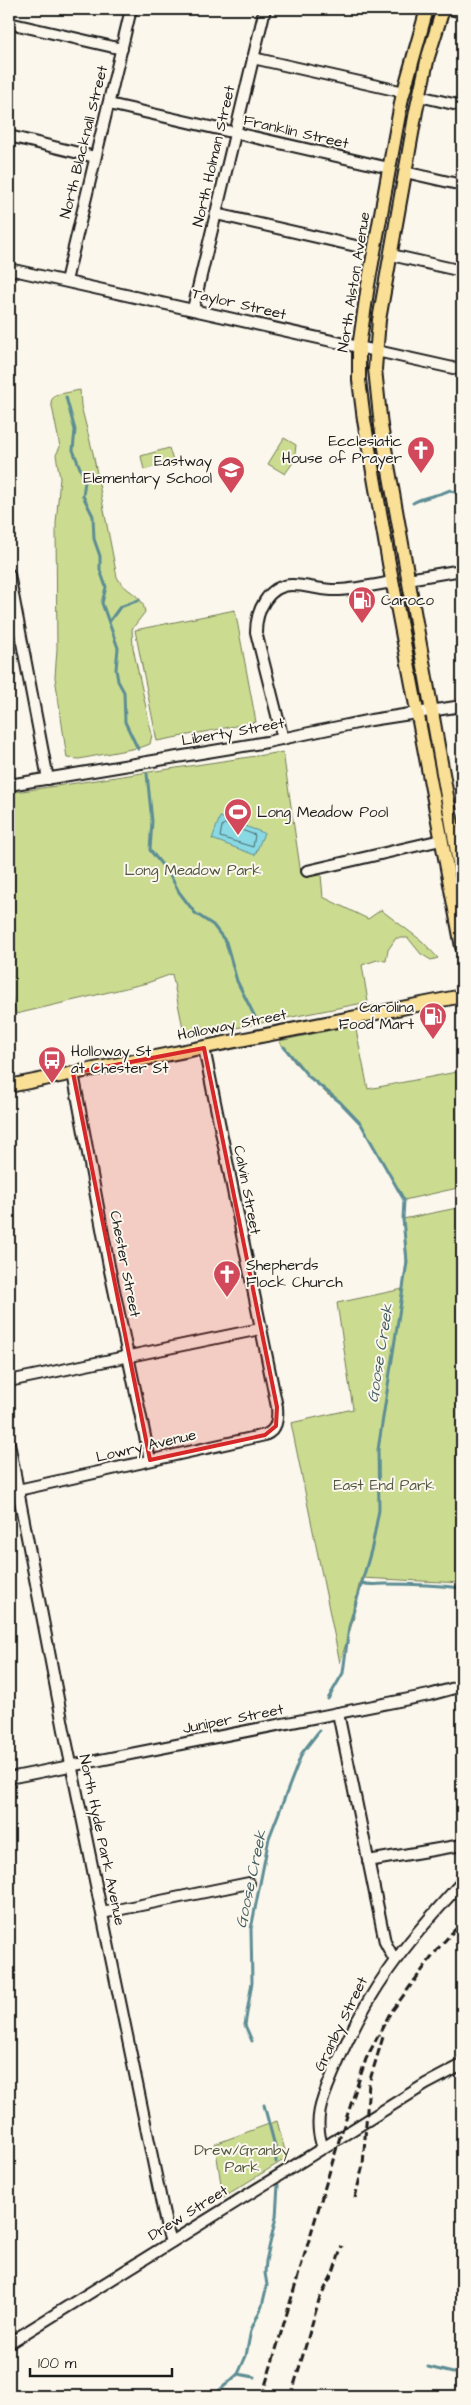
<svg xmlns="http://www.w3.org/2000/svg" width="471" height="2405" viewBox="0 0 471 2405" font-family="'Architects Daughter',sans-serif">
<style>
.green{fill:#cbdc91;stroke:#747c56}
.water{fill:#89d9e4;stroke:#5d8d94}
.lines{fill:none;stroke-linecap:round;stroke-linejoin:round}
.shore{stroke:#48686c;stroke-width:1}
.stream{stroke:#5d8d94;stroke-width:3}
.minor-casing{stroke:#1c1c1c;stroke-width:14}
.major-casing{stroke:#1c1c1c;stroke-width:16}
.minor{stroke:#fbf7ec;stroke-width:10}
.major{stroke:#fadf96;stroke-width:12}
.rail{stroke:#1c1c1c;stroke-width:3;stroke-dasharray:8 4;stroke-linecap:butt}
.marked{fill:#d62828;fill-opacity:0.2;stroke:#d62828;stroke-width:4;stroke-linejoin:round}
.labels{text-anchor:middle;dominant-baseline:central;stroke-width:4;stroke-linejoin:round;paint-order:stroke}
.street-label{font-size:15px;fill:#1c1c1c;stroke:#fbf7ec}
.poi-label{font-size:15px;fill:#1c1c1c;stroke:#fbf7ec;text-anchor:start}
.park-label{font-size:15px;fill:#51563f;stroke:#fbf7ec}
.water-label{font-size:16px;font-style:italic;fill:#425e62;stroke:#fbf7ec}
</style>
<rect width="100%" height="100%" fill="#fbf7ec"/>
<filter id="ink" filterUnits="userSpaceOnUse"><feTurbulence type="fractalNoise" baseFrequency=".02" numOctaves="2"/><feDisplacementMap in="SourceGraphic" scale="10" xChannelSelector="R" yChannelSelector="G"/><feConvolveMatrix kernelMatrix="1 2 1 2 8 2 1 2 1" color-interpolation-filters="sRGB"/></filter>
<g filter="url(#ink)">
<!-- green -->
<g class="green">
<path d="M80,390L81,406L93,453L117,577C125,593 143,593 145,612L132,629L133,648L152,735L150,744L142,747L79,759L67,758L55,677L57,649L56,524L60,478L56,455L60,447L51,401L55,395Z"/>
<polygon points="284,438 296,445 294,461 285,474 268,464"/>
<polygon points="169,448 173,461 144,470 141,456"/>
<polygon points="235,610 256,722 157,741 135,630"/>
<polygon points="283,752 301,874 321,875 323,897 368,919 381,910 422,941 438,958 431,960 421,954 408,938 396,938 388,950 386,961 377,960 362,965 368,1002 185,1038 172,974 147,983 16,1014 9,985 9,793"/>
<polygon points="355,1025 368,1089 462,1071 462,1187 404,1200 361,1124 340,1102 328,1095 295,1063 279,1041"/>
<polygon points="462,1207 462,1583 361,1578 353,1609 354,1617 340,1663 291,1423 353,1409 337,1303 403,1289 407,1253 403,1219"/>
<polygon points="277,2121 287,2158 223,2197 215,2144"/>
</g>
<!-- water -->
<polygon class="water" points="220,817 264,833 255,855 212,839"/>
<g class="lines">
<!-- shore -->
<polygon class="shore" points="225,824 255,835 253,847 220,837 222,826"/>
<!-- stream -->
<g class="stream">
<polyline points="66,397 75,430 73,450 85,481 83,496 93,516 94,539 100,556 100,570 106,587 102,603 118,648 116,669 118,681 124,692 125,722 138,749"/>
<path d="M413,503C425,496 438,496 450,490L462,496"/>
<polyline points="109,622 120,607 139,600"/>
<polyline points="147,774 152,821 150,850 170,875 179,892 195,913 213,925 226,942 237,981 256,1019"/>
<polyline points="284,1047 308,1076 340,1102 361,1124 404,1200 403,1219 407,1262 378,1450 379,1510 372,1547 349,1627 343,1673 328,1699"/>
<path d="M362,1583C371,1586 377,1584 386,1584C411,1584 437,1585 462,1588"/>
<polyline points="252,2041 245,2025 252,1982 251,1929 269,1838 302,1753 319,1731"/>
<polyline points="264,2105 275,2146 276,2162"/>
<polyline points="428,2367 453,2373 462,2372"/>
<polyline points="238,2374 254,2377"/>
<polyline points="213,2396 238,2374 246,2356 251,2330 262,2306 267,2285 265,2273 266,2261 276,2217 278,2185"/>
</g>
<!-- minor casing -->
<g class="minor-casing">
<g id="minor">
<polyline points="449,9 462,12"/>
<polyline points="9,23 122,49"/>
<polyline points="253,58 404,92"/>
<polyline points="419,96 462,106"/>
<polyline points="109,104 389,168"/>
<polyline points="9,136 95,157"/>
<polyline points="405,172 462,185"/>
<polyline points="216,214 356,246"/>
<polyline points="391,255 462,271"/>
<polyline points="9,269 462,370"/>
<polyline points="66,281 131,9"/>
<polyline points="193,309 265,9"/>
<polyline points="9,574 48,779"/>
<polyline points="408,579 462,570"/>
<path d="M283,739L256,632C256,611 268,585 292,585C308,585 323,591 339,590C356,589 375,585 392,582"/>
<polyline points="9,785 267,742 371,720 462,706"/>
<polyline points="307,871 441,840"/>
<polyline points="73,1073 109,1266 150,1460"/>
<polyline points="9,1381 260,1329"/>
<polyline points="9,1443 64,1730 167,2229 171,2242"/>
<path d="M18,1490L265,1435C277,1430 278,1420 277,1407L204,1048"/>
<polyline points="338,1713 385,1942 394,1959"/>
<polyline points="9,1778 429,1695 462,1686"/>
<polyline points="368,1861 462,1845"/>
<polyline points="102,1913 249,1883"/>
<path d="M323,2148C312,2119 323,2097 334,2071C366,1991 405,1944 462,1882"/>
<polyline points="9,2343 426,2084 462,2065"/>
</g>
</g>
<!-- major casing -->
<g class="major-casing">
<g id="major">
<polyline points="427,9 402,98 368,285 359,347 359,380 364,420 390,569 462,947"/>
<polyline points="443,9 428,57 416,111 379,320 375,369 381,426 462,880"/>
<polyline points="9,1086 462,996"/>
</g>
</g>
<!-- minor -->
<use href="#minor" class="minor"/>
<!-- major -->
<use href="#major" class="major"/>
<!-- rail -->
<g class="rail">
<polyline points="355,2198 363,2165 369,2083 383,2037"/>
<polyline points="262,2396 340,2137 366,2059 389,2015 440,1946 462,1922"/>
<polyline points="291,2396 319,2300 333,2273 342,2246"/>
</g>
</g>
</g>
<!-- marked area -->
<path class="marked" d="M204,1048L277,1407L276,1426L265,1435L150,1460L73,1073Z"/>
<!-- icons -->
<defs>
<g id="church-pin" transform="scale(1.4375)"><path d="M0 17L-7.5 6A9.5 9.5 0 1 1 7.5 6Z" fill="#d1495b" stroke="#fbf7ec"/><path d="M-1.2-6h2.4v3.5h3.3v2.4h-3.3V6h-2.4V-.1h-3.3v-2.4h3.3Z" fill="#fff"/></g>
<g id="school-pin" transform="scale(1.4375)"><path d="M0 17L-7.5 6A9.5 9.5 0 1 1 7.5 6Z" fill="#d1495b" stroke="#fbf7ec"/><path d="M0-5L7-2L0 1L-7-2ZM-4 1L0 2.5L4 1V4Q0 6-4 4Z" fill="#fff"/></g>
<g id="fuel-pin" transform="scale(1.4375)"><path d="M0 17L-7.5 6A9.5 9.5 0 1 1 7.5 6Z" fill="#d1495b" stroke="#fbf7ec"/><path d="M-5.5-6h7V0h2V4h1.3V-2.5L3-4.5l.8-.8L6-3V5H2.5V1h-1V6h-7ZM-4.2-4.7v3.2H.2V-4.7Z" fill="#fff"/></g>
<g id="stadium-pin" transform="scale(1.4375)"><path d="M0 17L-7.5 6A9.5 9.5 0 1 1 7.5 6Z" fill="#d1495b" stroke="#fbf7ec"/><path d="M0-5a6.5 5 0 1 0 0 10a6.5 5 0 1 0 0-10ZM-3.5-1.8h7v3.6h-7Z" fill="#fff"/></g>
<g id="bus-pin" transform="scale(1.4375)"><path d="M0 17L-7.5 6A9.5 9.5 0 1 1 7.5 6Z" fill="#d1495b" stroke="#fbf7ec"/><path d="M-5-6H5V4H4V6H2V4H-2V6H-4V4H-5ZM-3.5-4V0h7V-4ZM-3.5 1.2v1.5H-2V1.2ZM2 1.2v1.5H3.5V1.2Z" fill="#fff"/></g>
</defs>
<g fill-rule="evenodd">
<use href="#church-pin" x="421" y="450"/>
<use href="#school-pin" x="231" y="470"/>
<use href="#fuel-pin" x="362" y="600"/>
<use href="#stadium-pin" x="238" y="812"/>
<use href="#fuel-pin" x="433" y="1016"/>
<use href="#bus-pin" x="52" y="1060"/>
<use href="#church-pin" x="227" y="1274"/>
</g>
<g class="labels">
<!-- street labels -->
<g class="street-label">
<text transform="translate(296 132) rotate(13)">Franklin Street</text>
<text transform="translate(84 142) rotate(-76)">North Blacknall Street</text>
<text transform="translate(214 156) rotate(-77)">North Holman Street</text>
<text transform="translate(354 282) rotate(-81)">North Alston Avenue</text>
<text transform="translate(239 304) rotate(13)">Taylor Street</text>
<text transform="translate(233 732) rotate(-10)">Liberty Street</text>
<text transform="translate(232 1025) rotate(-11)">Holloway Street</text>
<text transform="translate(247 1190) rotate(79)">Calvin Street</text>
<text transform="translate(125 1264) rotate(79)">Chester Street</text>
<text transform="translate(146 1446) rotate(-13)">Lowry Avenue</text>
<text transform="translate(233 1719) rotate(-11)">Juniper Street</text>
<text transform="translate(102 1840) rotate(78)">North Hyde Park Avenue</text>
<text transform="translate(341 2024) rotate(-64)">Granby Street</text>
<text transform="translate(188 2213) rotate(-32)">Drew Street</text>
</g>
<!-- poi labels -->
<g class="poi-label">
<text x="402" y="441" text-anchor="end">Ecclesiatic<tspan x="402" dy="17">House of Prayer</tspan></text>
<text x="212" y="461" text-anchor="end">Eastway<tspan x="212" dy="17">Elementary School</tspan></text>
<text x="381" y="600">Caroco</text>
<text x="257" y="812">Long Meadow Pool</text>
<text x="414" y="1007" text-anchor="end">Carolina<tspan x="414" dy="17">Food Mart</tspan></text>
<text x="71" y="1051">Holloway St<tspan x="71" dy="17">at Chester St</tspan></text>
<text x="246" y="1265">Shepherds<tspan x="246" dy="17">Flock Church</tspan></text>
</g>
<!-- park labels -->
<g class="park-label">
<text x="193" y="870">Long Meadow Park</text>
<text x="384" y="1485">East End Park</text>
<text x="242" y="2150">Drew/Granby<tspan x="242" dy="17">Park</tspan></text>
</g>
<!-- water labels -->
<g class="water-label">
<text transform="translate(380 1353) rotate(-81)">Goose Creek</text>
<text transform="translate(251 1879) rotate(-78)">Goose Creek</text>
</g>
</g>
<!-- margin -->
<rect width="471" height="2405" fill="none" stroke="#fbf7ec" stroke-width="30"/>
<rect x="15" y="15" width="441" height="2375" fill="none" stroke="#1c1c1c" stroke-width="2" filter="url(#ink)"/>
<!-- scale -->
<path d="M30 2368v8h142v-8" fill="none" stroke="#1c1c1c" stroke-width="2.5"/>
<text x="38" y="2368" font-size="15" fill="#1c1c1c" stroke="#fbf7ec" stroke-width="4" paint-order="stroke">100 m</text>
</svg>
